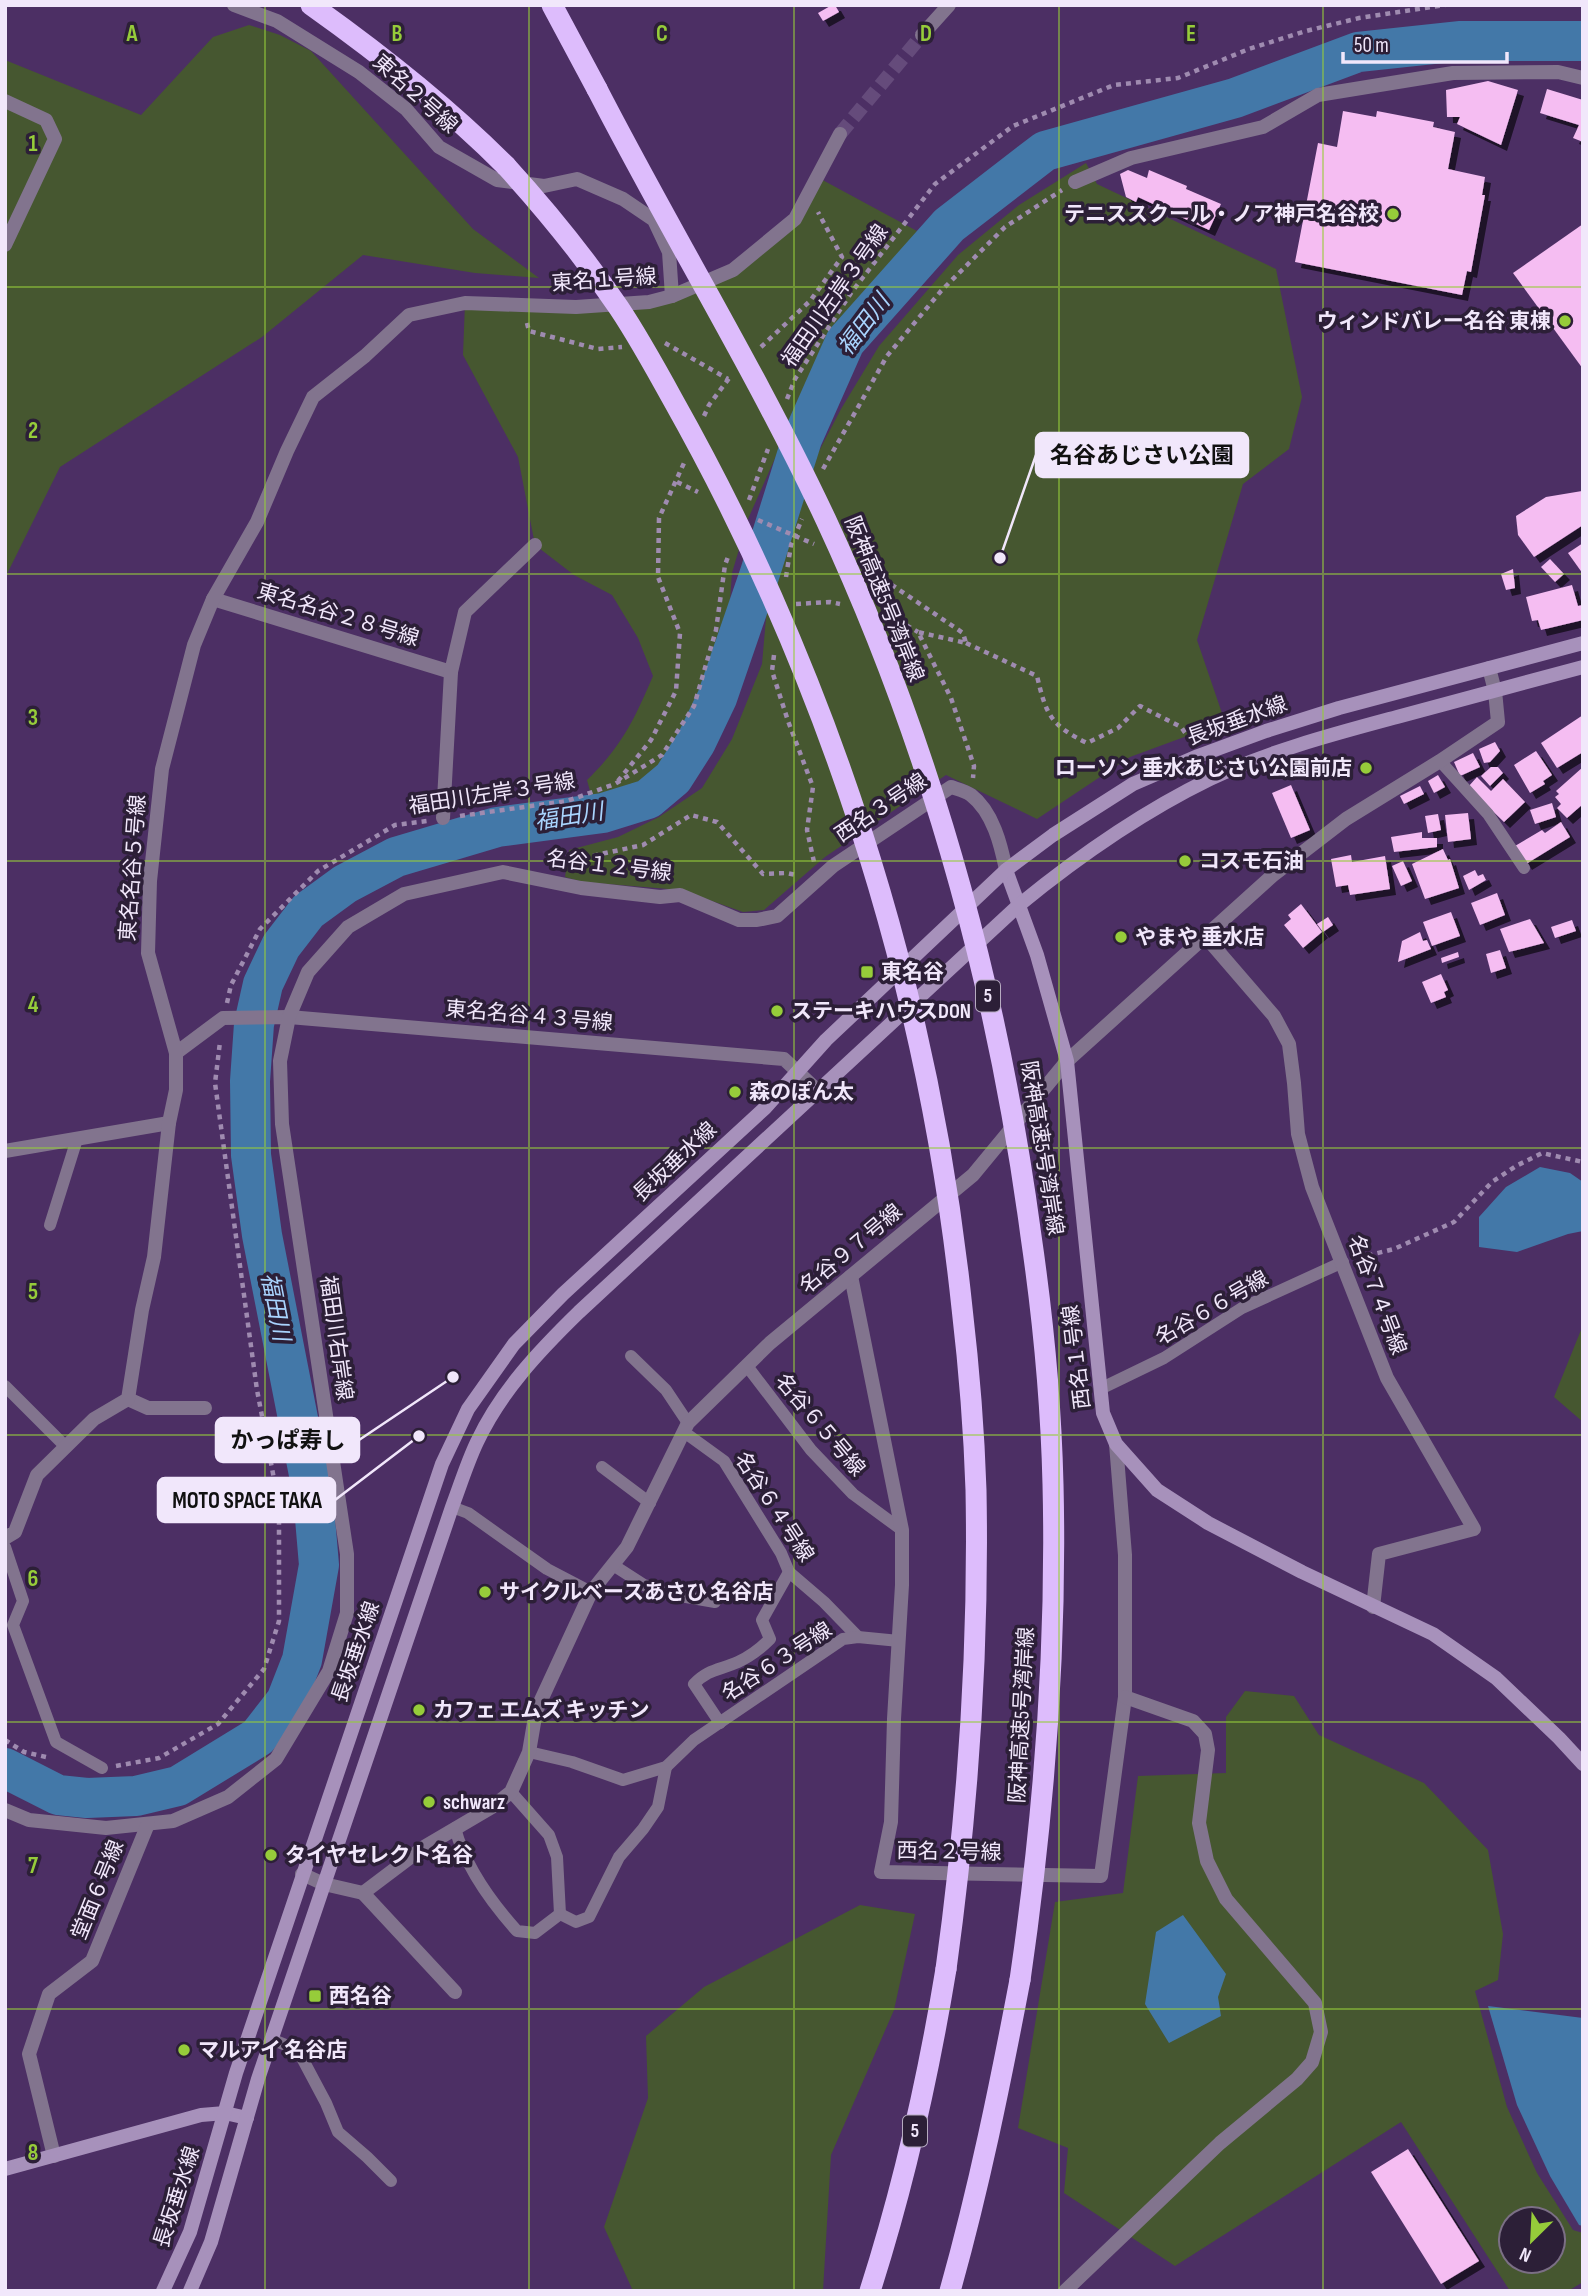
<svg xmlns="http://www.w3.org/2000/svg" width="1588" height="2296" viewBox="0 0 1588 2296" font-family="'Sofia Sans Condensed','Noto Sans JP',sans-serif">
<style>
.green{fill:#465730;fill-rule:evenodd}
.water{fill:#4378a8}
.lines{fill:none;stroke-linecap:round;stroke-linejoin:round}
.river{stroke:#4378a8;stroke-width:40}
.building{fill:#f5bdf2;filter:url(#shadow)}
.street-tunnel{stroke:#654b7b;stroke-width:14;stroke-dasharray:14 7;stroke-linecap:butt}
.path{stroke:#9f8bb0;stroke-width:4.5;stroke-dasharray:5 5;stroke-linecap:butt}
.lane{stroke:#82748e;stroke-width:12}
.street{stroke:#82748e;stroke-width:14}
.secondary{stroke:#a791bb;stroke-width:14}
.highway{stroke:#ddbcfc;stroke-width:21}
.path-bridge{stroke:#9f8bb0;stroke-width:4.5;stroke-dasharray:5 5;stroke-linecap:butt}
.highway-bridge{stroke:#ddbcfc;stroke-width:21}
.grid{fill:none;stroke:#96cc3a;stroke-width:2;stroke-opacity:0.55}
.poi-dot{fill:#96cc3a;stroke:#2c1f37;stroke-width:2.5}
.labels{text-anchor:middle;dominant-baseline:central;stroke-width:7;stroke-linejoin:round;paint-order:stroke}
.shield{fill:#2c1f37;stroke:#b6abc0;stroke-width:2}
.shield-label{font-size:19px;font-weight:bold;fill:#f1e7fb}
.street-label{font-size:21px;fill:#f1e7fb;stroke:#2c1f37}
.poi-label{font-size:21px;font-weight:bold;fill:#f1e7fb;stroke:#2c1f37;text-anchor:start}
.water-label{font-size:23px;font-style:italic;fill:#a9d4fe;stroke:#2c1f37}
.grid-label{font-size:23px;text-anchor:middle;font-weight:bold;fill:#96cc3a;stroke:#2c1f37;stroke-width:7;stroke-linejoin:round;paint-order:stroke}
.leader{fill:none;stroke:#f1e7fb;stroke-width:2.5}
.callout-dot{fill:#f1e7fb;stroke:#2c1f37;stroke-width:2.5}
.callout{fill:#f1e7fb;stroke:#f1e7fb;stroke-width:2.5}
.callout-label{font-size:23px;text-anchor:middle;font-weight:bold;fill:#111}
</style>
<defs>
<filter id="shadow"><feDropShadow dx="6" dy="6" stdDeviation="0" flood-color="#0009"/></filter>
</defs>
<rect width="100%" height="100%" fill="#4c2f64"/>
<!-- green -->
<g class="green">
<polygon points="249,25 280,35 311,51 473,229 539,278 475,273 363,255 262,337 60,467 5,578 5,60 141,115 213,37"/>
<polygon points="1086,163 1097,184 1276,269 1302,397 1289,449 1243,484 1197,640 1225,722 1130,757 1037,819 946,775 825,857 764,910 743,912 681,890 583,882 565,877 569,850 618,837 659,817 702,788 732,739 762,664 768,595 789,522 818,453 841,409 879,346 958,255 1019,205"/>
<path d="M817,177L917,231L824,357L805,391L748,519L732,573L729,614L709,684L689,736L665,767L594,806L587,780C622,746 634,720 653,676L638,638L612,595L574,575L535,545L518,457L463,355L465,303L649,302L733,270L795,219Z"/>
<polygon points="1583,1325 1583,1422 1554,1397"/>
<path d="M1245,1691L1294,1696L1319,1735L1424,1783L1488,1850L1503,1934L1498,1980L1475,1991L1507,2107L1537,2173L1573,2230L1583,2233V2282L1568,2291H1510L1401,2122L1175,2266L1064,2193L1068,2148L1018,2128L1055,1902L1123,1893L1138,1776L1226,1773V1717ZM1511,2219H1553V2261H1511Z"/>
<polygon points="860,1905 915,1914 894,2010 831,2155 823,2291 633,2291 604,2227 648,2098 646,2036 704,1987"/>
</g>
<!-- water -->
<g class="water">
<polygon points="1540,1167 1570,1173 1583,1182 1583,1231 1568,1234 1517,1252 1479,1247 1479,1217 1506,1187"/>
<polygon points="1183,1915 1226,1974 1218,1997 1221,2016 1169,2043 1145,2004 1156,1932"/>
<polygon points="1488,2006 1583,2018 1583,2226 1579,2225 1550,2176 1517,2105"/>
</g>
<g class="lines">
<!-- river -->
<polyline class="river" points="5,1768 58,1795 87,1798 136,1796 178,1786 258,1737 286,1701 302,1660 319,1565 313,1495 262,1235 251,1155 250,1081 254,1024 263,984 281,946 308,911 345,884 396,857 497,827 603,813 648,799 673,778 696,742 717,698 760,573 802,439 845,342 949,225 1045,151 1235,98 1358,52 1461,41 1583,41"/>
</g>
<!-- building -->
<g class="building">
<polygon points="832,5 835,5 839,12 823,21 818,13"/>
<polygon points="1488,81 1518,90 1501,145 1457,124 1460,117 1447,117 1446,90"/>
<polygon points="1547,89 1583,100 1583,142 1573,138 1579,125 1540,113"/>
<polygon points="1343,111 1376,117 1377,111 1434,122 1433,127 1455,132 1448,169 1485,177 1482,195 1485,195 1471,272 1467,271 1462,295 1295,262 1318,143 1337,147"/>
<polygon points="1128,170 1147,178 1149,170 1187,186 1186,189 1221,204 1209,230 1138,197 1136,202 1126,197 1120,174"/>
<polygon points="1583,224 1583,369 1513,273"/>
<polygon points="1582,491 1583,525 1534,557 1518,535 1516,516 1546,497"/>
<polygon points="1583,543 1583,574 1568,553"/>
<polygon points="1550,559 1564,574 1555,582 1541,567"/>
<polygon points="1513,569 1515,588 1506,590 1501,574"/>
<polygon points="1572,585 1578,606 1583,605 1583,620 1541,630 1538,620 1532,621 1526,597"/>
<polygon points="1583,715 1583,752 1557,768 1541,743"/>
<polygon points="1495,742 1500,751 1490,762 1484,763 1479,749"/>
<polygon points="1536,751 1552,775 1543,781 1545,784 1530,793 1514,765"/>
<polygon points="1473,753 1480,767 1460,776 1454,762"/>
<polygon points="1491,767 1498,767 1503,773 1490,786 1481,776"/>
<polygon points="1583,767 1583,804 1567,818 1557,808 1561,804 1555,797 1559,794 1556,791"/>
<polygon points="1438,775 1445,787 1434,793 1428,781"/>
<polygon points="1477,777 1491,791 1503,779 1525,802 1504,822 1468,787"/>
<polygon points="1291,785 1310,830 1291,838 1272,793"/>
<polygon points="1420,786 1424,794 1404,804 1400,796"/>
<polygon points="1552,803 1556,817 1535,824 1530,810"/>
<polygon points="1468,813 1471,839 1448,842 1445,815"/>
<polygon points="1438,814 1441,830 1428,833 1425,816"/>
<polygon points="1561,822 1570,837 1526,864 1515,846 1542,830 1545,833"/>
<polygon points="1422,832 1422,838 1437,838 1437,847 1394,852 1391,837"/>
<polygon points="1443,849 1448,860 1450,859 1459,888 1425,899 1412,864"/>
<polygon points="1351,855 1352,862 1385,856 1390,889 1350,895 1348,885 1336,887 1331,859"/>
<polygon points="1403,861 1412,881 1401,886 1392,866"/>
<polygon points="1475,870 1478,876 1483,874 1486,880 1469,890 1463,876"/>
<polygon points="1497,893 1505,915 1480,925 1471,903"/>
<polygon points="1301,904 1322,932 1303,948 1284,925 1291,919 1288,915"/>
<polygon points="1451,912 1460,936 1432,946 1423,922"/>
<polygon points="1328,917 1333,925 1323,932 1317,924"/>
<polygon points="1530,919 1544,943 1509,952 1500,929"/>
<polygon points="1572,920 1576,931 1555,938 1551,927"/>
<polygon points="1420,932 1423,941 1427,940 1431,949 1398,962 1402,941"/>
<polygon points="1500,950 1506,968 1491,973 1486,954"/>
<polygon points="1458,952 1459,957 1442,963 1441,958"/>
<polygon points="1441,974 1448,990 1444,992 1446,997 1431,1003 1422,982"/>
<polygon points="1408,2149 1479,2261 1441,2284 1371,2172"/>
</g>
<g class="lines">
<!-- street-tunnel -->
<polyline class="street-tunnel" points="840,134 922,35"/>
<!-- path -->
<g class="path">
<polyline points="527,323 529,331 598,349 622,347"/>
<polyline points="665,343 728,379"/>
<polyline points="761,347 810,301 842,257 818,212"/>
<polyline points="787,399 795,379 851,293 935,184 1013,126 1114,85 1178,78 1249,49 1306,31 1359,18 1445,5"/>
<polyline points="704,416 709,405 730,377"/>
<polyline points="823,469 887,356 941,291 1005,227 1062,190"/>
<polyline points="677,482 698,492"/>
<polyline points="749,500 768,449"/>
<polyline points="874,575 892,585 963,633 966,643 918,632 951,698 974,766 973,778"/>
<polyline points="786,577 791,545 802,519"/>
<polyline points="796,604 830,602 840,604"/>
<polyline points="889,615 918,632"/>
<path d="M966,643L1037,676C1046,714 1050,725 1087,743L1118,728L1140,706L1181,727L1191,741"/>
<polyline points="774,655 772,671 788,721 813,787 807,830 814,862"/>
<polyline points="618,781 651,740 676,691 680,633 658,577 659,518 684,463"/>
<polyline points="460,816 567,801 615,784 662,755 694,706 716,630 725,565 729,554"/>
<polyline points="554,864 643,845 691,815 717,822 763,874 787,873 796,875"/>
<polyline points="227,1003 231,985 260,929 318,871 395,825 427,821"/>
<polyline points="1358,1258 1394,1249 1454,1222 1492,1182 1516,1166 1542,1153 1583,1162"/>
<polyline points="5,1740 24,1752 46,1757"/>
<polyline points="116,1766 159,1758 218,1724 264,1669 279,1621 279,1505 257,1390 215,1083 220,1042"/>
</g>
<!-- lane -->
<g class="lane">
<polyline points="1440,761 1488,814 1524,868"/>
<polyline points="50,1225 77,1139"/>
<polyline points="631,1356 666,1390 688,1423"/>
<polyline points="747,1366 811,1450 853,1494 902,1530"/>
<polyline points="5,1386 66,1447"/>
<polyline points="1100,1389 1164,1358 1242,1308 1343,1262"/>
<polyline points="684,1432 724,1461 781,1553 789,1572 824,1602 858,1637"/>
<polyline points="602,1467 650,1503"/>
<polyline points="452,1507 468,1513 547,1569 591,1592"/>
<polyline points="5,1547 23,1601 13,1625 56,1742 102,1768"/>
<polyline points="613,1565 644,1585 669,1594 715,1602"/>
<path d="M720,1723L694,1684C708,1669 720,1670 738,1662C751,1656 760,1649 770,1639L762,1620L789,1572"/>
<polyline points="529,1752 572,1762 623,1780 666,1767 694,1740 843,1639 858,1637 899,1641"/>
<polyline points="511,1792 549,1835 557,1857 560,1914"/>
<path d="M455,1828C465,1866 491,1902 517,1931L535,1933L560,1914"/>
<polyline points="560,1914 576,1922 589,1917 619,1857 643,1829 658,1807 666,1767"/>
<polyline points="271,2039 293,2048 301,2056 326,2103 338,2132 367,2157 391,2181"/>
</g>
<!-- street -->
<g class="street">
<polyline points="234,5 277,21 359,72 406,109 439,147 497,180 544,186 577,179 623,199 654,220 669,252 672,296"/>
<polyline points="922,35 949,5"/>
<polyline points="5,101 46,120 55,139 5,245"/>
<polyline points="1075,182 1131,158 1263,127 1318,95 1453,73 1558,72 1583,78"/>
<polyline points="213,599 451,672"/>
<polyline points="443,818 451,672 465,612 535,545"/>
<polyline points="1205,936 1274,1016 1289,1044 1294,1083 1298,1134 1312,1187 1387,1378 1474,1529 1379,1554 1373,1607"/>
<polyline points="176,1053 223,1018 289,1017 784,1059 818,1091"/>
<polyline points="5,1151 169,1123"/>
<polyline points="851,1276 902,1530 902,1585 894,1719 891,1822 881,1872 1101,1876 1125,1697 1125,1555 1116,1444"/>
<polyline points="128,1399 148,1408 205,1408"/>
<polyline points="5,1538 15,1532 37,1475 94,1419 128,1399 142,1310 154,1257 169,1123 176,1090 176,1053 148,953 150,881 162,769 194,645 213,599 257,522 287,451 313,397 365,356 409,315 465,303 576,307 649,302 672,296 733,270 795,219 840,134"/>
<path d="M5,1810L29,1820L106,1828L173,1821L228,1797L276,1759L329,1671L347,1613V1554L282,1124L280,1061L289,1017L308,972L348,927L404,894L503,872L581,888L660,897L680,895L739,920H757L777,916L833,866L951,787C957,789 966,791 971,795C993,812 1001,845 1006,870"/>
<polyline points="302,1874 324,1884 363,1893 424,1847 492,1807 511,1792 529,1752 536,1711 591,1592 627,1547 688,1423 770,1343 973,1175 1067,1061 1272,876 1346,819 1440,761 1498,722 1495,691 1489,668"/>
<polyline points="363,1893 455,1992"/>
<polyline points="54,2156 29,2054 49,1994 92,1961 148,1824"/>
<polyline points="1065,2291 1220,2143 1297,2079 1312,2062 1321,2032 1315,2003 1226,1899 1207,1861 1199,1823 1208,1750 1205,1734 1193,1721 1125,1697"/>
</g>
<!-- secondary -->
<g class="secondary">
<polyline points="1006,870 1037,955 1067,1061 1103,1413 1116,1444 1157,1490 1208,1523 1302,1572 1433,1634 1496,1678 1559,1738 1583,1764"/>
<polyline points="5,2169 201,2115 225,2113 247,2118"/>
<polyline points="163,2291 190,2232 236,2073 442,1464 468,1409 514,1344 563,1294 765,1108 826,1040 1006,870 1053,835 1133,784 1198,756 1266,731 1339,708 1583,643"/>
<path d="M190,2291L211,2242L258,2079L452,1507C460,1486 467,1463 477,1442C501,1391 539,1351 579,1312L1019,905C1079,856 1140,813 1210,779C1269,751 1334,734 1397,717C1459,700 1521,684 1583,667"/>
</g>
<!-- highway -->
<g class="highway">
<path d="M311,5C380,54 446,106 506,166"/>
<polyline points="552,5 597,89"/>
<path d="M870,2291C904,2185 928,2078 946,1969"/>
<path d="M950,2291C979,2188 1000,2085 1020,1980"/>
</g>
<!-- path-bridge -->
<polyline class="path-bridge" points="758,520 814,544"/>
<!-- highway-bridge -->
<g class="highway-bridge">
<path d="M597,89C671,233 757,373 826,520C931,746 998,989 1031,1236C1043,1318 1051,1401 1053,1484C1057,1650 1044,1815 1020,1980"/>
<path d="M506,166C547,211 585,258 619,308C639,338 656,369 673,400C709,464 742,529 772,597C873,825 936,1060 962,1308C969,1368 974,1429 976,1490C979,1650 968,1810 946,1969"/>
</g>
</g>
<!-- grid -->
<path class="grid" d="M265,5V2291M529,5V2291M794,5V2291M1059,5V2291M1323,5V2291M5,287H1583M5,574H1583M5,861H1583M5,1148H1583M5,1435H1583M5,1722H1583M5,2009H1583"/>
<!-- markers -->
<g class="poi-dot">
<circle cx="1393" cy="214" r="7"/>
<circle cx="1565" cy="321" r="7"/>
<circle cx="1366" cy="768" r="7"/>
<circle cx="1185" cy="861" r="7"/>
<circle cx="1121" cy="937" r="7"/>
<rect x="860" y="965" width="14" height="14" rx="3.5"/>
<circle cx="777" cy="1011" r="7"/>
<circle cx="735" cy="1092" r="7"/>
<circle cx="485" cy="1592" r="7"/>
<circle cx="419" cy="1710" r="7"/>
<circle cx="429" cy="1802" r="7"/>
<circle cx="271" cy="1855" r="7"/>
<rect x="308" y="1989" width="14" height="14" rx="3.5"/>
<circle cx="184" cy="2050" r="7"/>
</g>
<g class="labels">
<!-- shield labels -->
<g class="shield">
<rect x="976" y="980.5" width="24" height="31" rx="5"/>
<rect x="903" y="2115.5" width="24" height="31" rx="5"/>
</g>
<g class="shield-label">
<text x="988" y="996">5</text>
<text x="915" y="2131">5</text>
</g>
<!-- street labels -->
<g class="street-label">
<text transform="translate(415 94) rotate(42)">東名２号線</text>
<text transform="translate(604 280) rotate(-4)">東名１号線</text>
<text transform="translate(835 296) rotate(-55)">福田川左岸３号線</text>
<text transform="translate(884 599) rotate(68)">阪神高速5号湾岸線</text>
<text transform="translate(338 615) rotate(17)">東名名谷２８号線</text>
<text transform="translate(1237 721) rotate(-20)">長坂垂水線</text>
<text transform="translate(492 794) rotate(-9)">福田川左岸３号線</text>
<text transform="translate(881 808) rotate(-34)">西名３号線</text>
<text transform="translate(609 866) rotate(7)">名谷１２号線</text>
<text transform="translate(133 868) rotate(-86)">東名名谷５号線</text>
<text transform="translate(529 1016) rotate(5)">東名名谷４３号線</text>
<text transform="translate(1042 1148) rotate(81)">阪神高速5号湾岸線</text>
<text transform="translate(675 1162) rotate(-43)">長坂垂水線</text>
<text transform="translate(851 1249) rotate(-40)">名谷９７号線</text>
<text transform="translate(1377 1295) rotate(69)">名谷７４号線</text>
<text transform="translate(1212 1308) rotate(-30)">名谷６６号線</text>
<text transform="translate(336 1338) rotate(82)">福田川右岸線</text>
<text transform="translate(1077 1357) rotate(-97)">西名１号線</text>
<text transform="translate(820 1425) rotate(50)">名谷６５号線</text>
<text transform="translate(774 1507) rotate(57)">名谷６４号線</text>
<text transform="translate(356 1652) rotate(-71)">長坂垂水線</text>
<text transform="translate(777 1662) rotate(-33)">名谷６３号線</text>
<text transform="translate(1022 1715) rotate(-87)">阪神高速5号湾岸線</text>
<text transform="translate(949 1852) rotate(1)">西名２号線</text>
<text transform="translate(98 1890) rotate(-68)">堂面６号線</text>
<text transform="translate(177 2197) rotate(-72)">長坂垂水線</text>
</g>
<!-- poi labels -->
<g class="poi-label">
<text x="1379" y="214" text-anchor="end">テニススクール・ノア神戸名谷校</text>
<text x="1551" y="321" text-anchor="end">ウィンドバレー名谷 東棟</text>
<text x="1352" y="768" text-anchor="end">ローソン 垂水あじさい公園前店</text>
<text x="1199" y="861">コスモ石油</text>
<text x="1135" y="937">やまや 垂水店</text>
<text x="881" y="972">東名谷</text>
<text x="791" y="1011">ステーキハウスDON</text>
<text x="749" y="1092">森のぽん太</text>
<text x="499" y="1592">サイクルベースあさひ 名谷店</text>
<text x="433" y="1710">カフェ エムズ キッチン</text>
<text x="443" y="1802">schwarz</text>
<text x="285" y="1855">タイヤセレクト名谷</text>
<text x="329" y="1996">西名谷</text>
<text x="198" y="2050">マルアイ 名谷店</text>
</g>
<!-- water labels -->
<g class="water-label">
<text transform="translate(864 325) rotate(-53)">福田川</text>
<text transform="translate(569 817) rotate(-9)">福田川</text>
<text transform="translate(275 1307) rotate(79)">福田川</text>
</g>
</g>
<g class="grid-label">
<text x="132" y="41">A</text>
<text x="397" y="41">B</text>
<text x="662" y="41">C</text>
<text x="926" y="41">D</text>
<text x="1191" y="41">E</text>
<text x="33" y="151">1</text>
<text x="33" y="438">2</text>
<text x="33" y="725">3</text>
<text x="33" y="1012">4</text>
<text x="33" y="1299">5</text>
<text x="33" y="1586">6</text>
<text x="33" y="1873">7</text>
<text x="33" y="2160">8</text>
</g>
<!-- callouts -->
<path class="leader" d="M1000 558L1036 455M453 1377L359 1440M419 1436L335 1500"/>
<g class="callout-dot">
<circle cx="1000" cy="558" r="7"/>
<circle cx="453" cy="1377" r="7"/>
<circle cx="419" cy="1436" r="7"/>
</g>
<g class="callout">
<rect x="1036" y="433" width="212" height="44" rx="7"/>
<rect x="216" y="1418" width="143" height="44" rx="7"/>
<rect x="158" y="1478" width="177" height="44" rx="7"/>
</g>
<g class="callout-label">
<text x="1142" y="463">名谷あじさい公園</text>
<text x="288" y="1448">かっぱ寿し</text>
<text x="247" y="1508">MOTO SPACE TAKA</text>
</g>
<!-- border -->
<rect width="1588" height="2296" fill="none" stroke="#f1e7fb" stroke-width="14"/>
<!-- north arrow -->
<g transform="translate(1532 2240) rotate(204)"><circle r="33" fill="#2c1f37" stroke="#7b6f85" stroke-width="2"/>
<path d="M0-5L12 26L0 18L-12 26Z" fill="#96cc3a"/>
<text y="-10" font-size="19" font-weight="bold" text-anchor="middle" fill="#f1e7fb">N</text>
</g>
<!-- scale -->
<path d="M1343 52v10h164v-10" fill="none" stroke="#f1e7fb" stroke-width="3.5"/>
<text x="1354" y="52" font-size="21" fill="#f1e7fb" stroke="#2c1f37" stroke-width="5" paint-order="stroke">50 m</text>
</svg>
